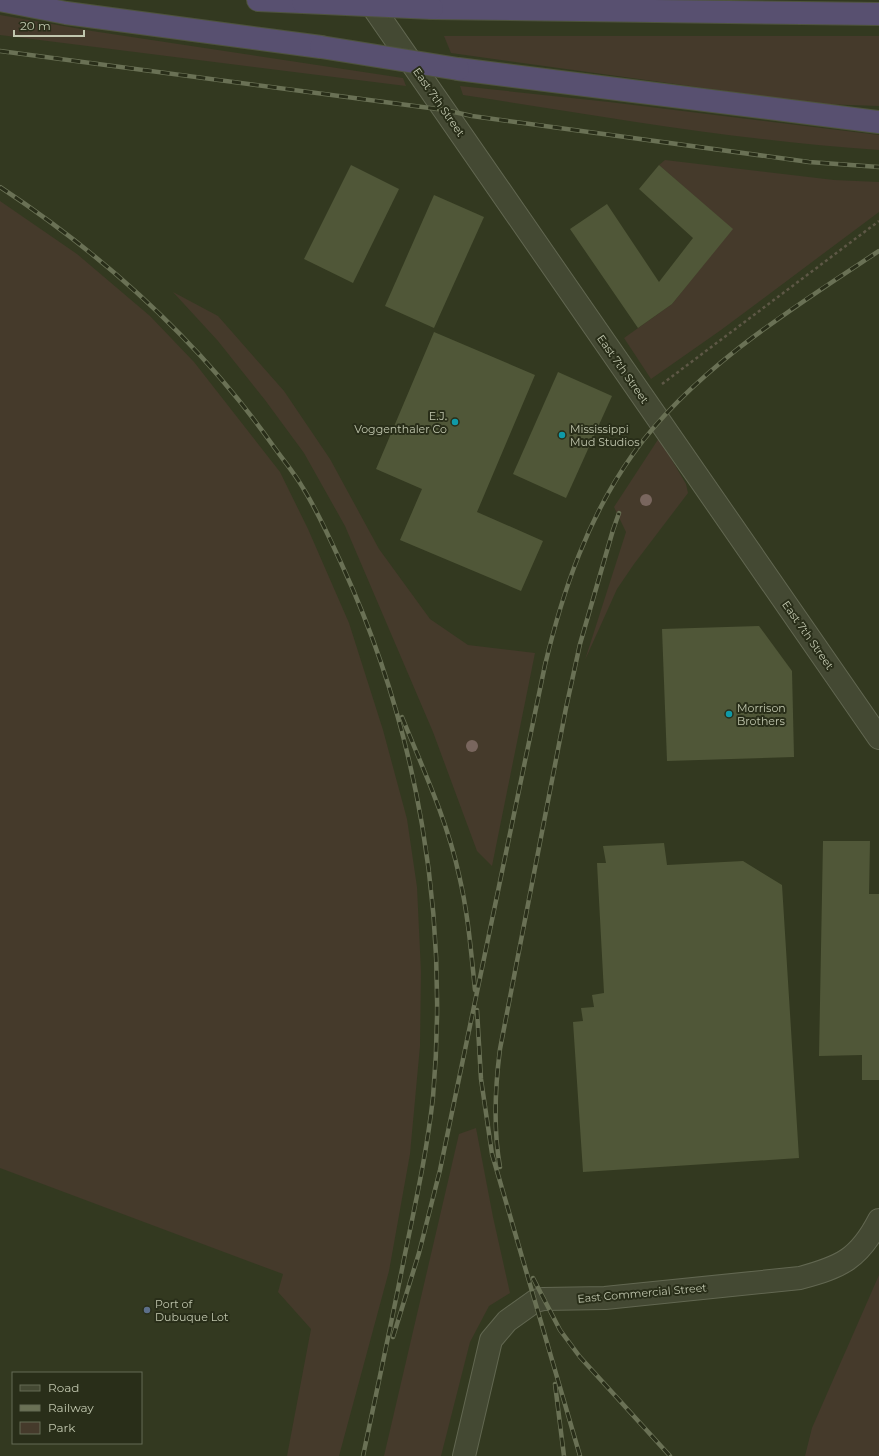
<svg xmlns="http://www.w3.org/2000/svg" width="879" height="1456" viewBox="0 0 879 1456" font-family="Montserrat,sans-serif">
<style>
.green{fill:#453a2b}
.building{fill:#505738}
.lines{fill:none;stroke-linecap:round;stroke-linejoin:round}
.minor-casing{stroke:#626751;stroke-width:24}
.highway-casing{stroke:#4f543e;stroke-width:24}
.path{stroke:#5e5846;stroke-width:2.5;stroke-dasharray:3 3;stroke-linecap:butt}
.minor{stroke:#444933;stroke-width:22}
.highway{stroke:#585070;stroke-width:22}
.rail-casing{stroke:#6a7155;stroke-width:4.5}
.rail{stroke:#292e19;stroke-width:3;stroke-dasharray:9;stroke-linecap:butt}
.highway-bridge-casing{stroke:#4f543e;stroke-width:24;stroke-linecap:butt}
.highway-bridge{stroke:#585070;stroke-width:22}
.tree{fill:#79665e}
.culture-dot{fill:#0f9aa8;stroke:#292e19;stroke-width:1.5}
.service-dot{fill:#5c6f8a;stroke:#292e19;stroke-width:1.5}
.labels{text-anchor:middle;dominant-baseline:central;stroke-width:4;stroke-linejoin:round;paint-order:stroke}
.street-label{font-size:11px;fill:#c0c6ae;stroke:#292e19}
.poi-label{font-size:11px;fill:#c0c6ae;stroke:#292e19;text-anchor:start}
</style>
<rect width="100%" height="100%" fill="#333920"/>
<!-- green -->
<g class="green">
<polygon points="0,15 92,31 403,78 406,86 0,35"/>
<polygon points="444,36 879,36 879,106 820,104 451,53"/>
<path d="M460,86L609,102L879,135V150C740,141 601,116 463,95Z"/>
<polygon points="665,160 834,180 879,182 879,212 721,330 651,379 624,338 672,304 732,229 659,165"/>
<polygon points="0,201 77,254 150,316 194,362 280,472 308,529 349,623 383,730 407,819 417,887 421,972 420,1046 410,1154 389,1271 339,1456 287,1456 311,1329 278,1292 283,1274 0,1168"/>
<polygon points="173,292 218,316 284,391 330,459 379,549 430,619 468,645 535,653 492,866 477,851 433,732 345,526 304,453 265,400 218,341"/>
<polygon points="659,438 686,484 688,493 634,564 617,589 585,660 626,532 614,507"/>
<polygon points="476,1128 493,1217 510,1293 489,1306 470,1342 441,1456 384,1456 459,1134"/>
<polygon points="879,1275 879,1456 805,1456 812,1428"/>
</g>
<!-- building -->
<g class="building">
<polygon points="351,165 399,189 353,283 304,259"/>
<polygon points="659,165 733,229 672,304 638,328 570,229 607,204 659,282 693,238 639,189"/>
<polygon points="434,195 484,217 434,328 385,306"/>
<polygon points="434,332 535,375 477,512 543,541 521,591 400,540 422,489 376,469"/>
<polygon points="558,372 612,396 566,498 513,474"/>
<polygon points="759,626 792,671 794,757 667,761 662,629"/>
<polygon points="823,841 870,841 869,894 879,894 879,1080 862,1080 862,1055 819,1056"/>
<polygon points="664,843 667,865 743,861 782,885 799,1158 583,1172 573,1022 583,1021 581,1008 594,1007 592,995 604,993 597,863 606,863 603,846"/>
</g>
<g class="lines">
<!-- minor casing -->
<g class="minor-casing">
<g id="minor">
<polyline points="368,0 879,738"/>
<path d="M464,1456L491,1340L507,1321L535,1301L543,1299L605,1298L800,1278C841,1267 859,1259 879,1220"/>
</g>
</g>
<!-- highway casing -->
<g class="highway-casing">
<g id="highway">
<polyline points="0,0 66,13 321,47"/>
<polyline points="258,0 303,2"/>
<polyline points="432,8 879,14"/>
<polyline points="458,69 879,122"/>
</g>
</g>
<!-- path -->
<polyline class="path" points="662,384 879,221"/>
<!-- minor -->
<use href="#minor" class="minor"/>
<!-- highway -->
<use href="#highway" class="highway"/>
<!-- rail casing -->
<g class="rail-casing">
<g id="rail">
<polyline points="0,51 445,110 472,116 809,162 879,167"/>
<path d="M0,187C106,257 201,343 274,447C284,461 295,474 303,488C318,512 330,539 342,565C418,730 449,915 433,1097C427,1152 415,1205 404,1259C391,1325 377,1390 363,1456"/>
<path d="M402,717C423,769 447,820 459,875C468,913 471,951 475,990"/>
<polyline points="477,1010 481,1079 492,1154 580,1456"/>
<path d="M500,1167C493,1128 495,1088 500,1049L566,708L580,644L613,530L619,513"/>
<polyline points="533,1278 560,1330 580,1357 670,1456"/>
<path d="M393,1337L419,1253L440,1170L545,665C563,590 588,517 633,454C693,370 794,307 879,251"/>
<polyline points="555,1384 564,1456"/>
</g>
</g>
<!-- rail -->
<use href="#rail" class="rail"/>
<!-- highway-bridge casing -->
<g class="highway-bridge-casing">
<g id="highway-bridge">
<polyline points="303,2 432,8"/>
<polyline points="321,47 458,69"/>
</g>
</g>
<!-- highway-bridge -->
<use href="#highway-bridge" class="highway-bridge"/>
</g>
<!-- trees -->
<g class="tree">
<circle cx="646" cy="500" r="6"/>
<circle cx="472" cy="746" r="6"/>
</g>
<!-- markers -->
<g class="culture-dot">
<circle cx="455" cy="422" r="4"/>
<circle cx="562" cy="435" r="4"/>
<circle cx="729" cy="714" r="4"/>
</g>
<circle class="service-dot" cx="147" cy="1310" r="4"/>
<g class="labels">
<!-- street labels -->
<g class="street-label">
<text transform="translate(439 102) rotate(55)">East 7th Street</text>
<text transform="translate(623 369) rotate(55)">East 7th Street</text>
<text transform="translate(808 635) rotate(55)">East 7th Street</text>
<text transform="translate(642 1293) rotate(-5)">East Commercial Street</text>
</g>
<!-- poi labels -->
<g class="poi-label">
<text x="447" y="416" text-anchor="end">E.J.<tspan x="447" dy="13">Voggenthaler Co</tspan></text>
<text x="570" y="429">Mississippi<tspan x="570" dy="13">Mud Studios</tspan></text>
<text x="737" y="708">Morrison<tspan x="737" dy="13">Brothers</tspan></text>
<text x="155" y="1304">Port of<tspan x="155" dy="13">Dubuque Lot</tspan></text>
</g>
</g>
<!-- legend -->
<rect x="12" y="1372" width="130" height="72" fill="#292e19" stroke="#656b55"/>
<rect x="20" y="1385" width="20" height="6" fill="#444933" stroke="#656b55"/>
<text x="48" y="1392" font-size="12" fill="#c0c6ae">Road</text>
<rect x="20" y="1405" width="20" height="6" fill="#6a7155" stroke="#656b55"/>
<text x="48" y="1412" font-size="12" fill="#c0c6ae">Railway</text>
<rect x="20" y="1422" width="20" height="12" fill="#453a2b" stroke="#656b55"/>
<text x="48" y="1432" font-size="12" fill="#c0c6ae">Park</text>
<!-- scale -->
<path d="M14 30v6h70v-6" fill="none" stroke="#c0c6ae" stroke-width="2"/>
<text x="20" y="30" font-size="12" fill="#c0c6ae" stroke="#292e19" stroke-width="3" paint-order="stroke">20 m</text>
</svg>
